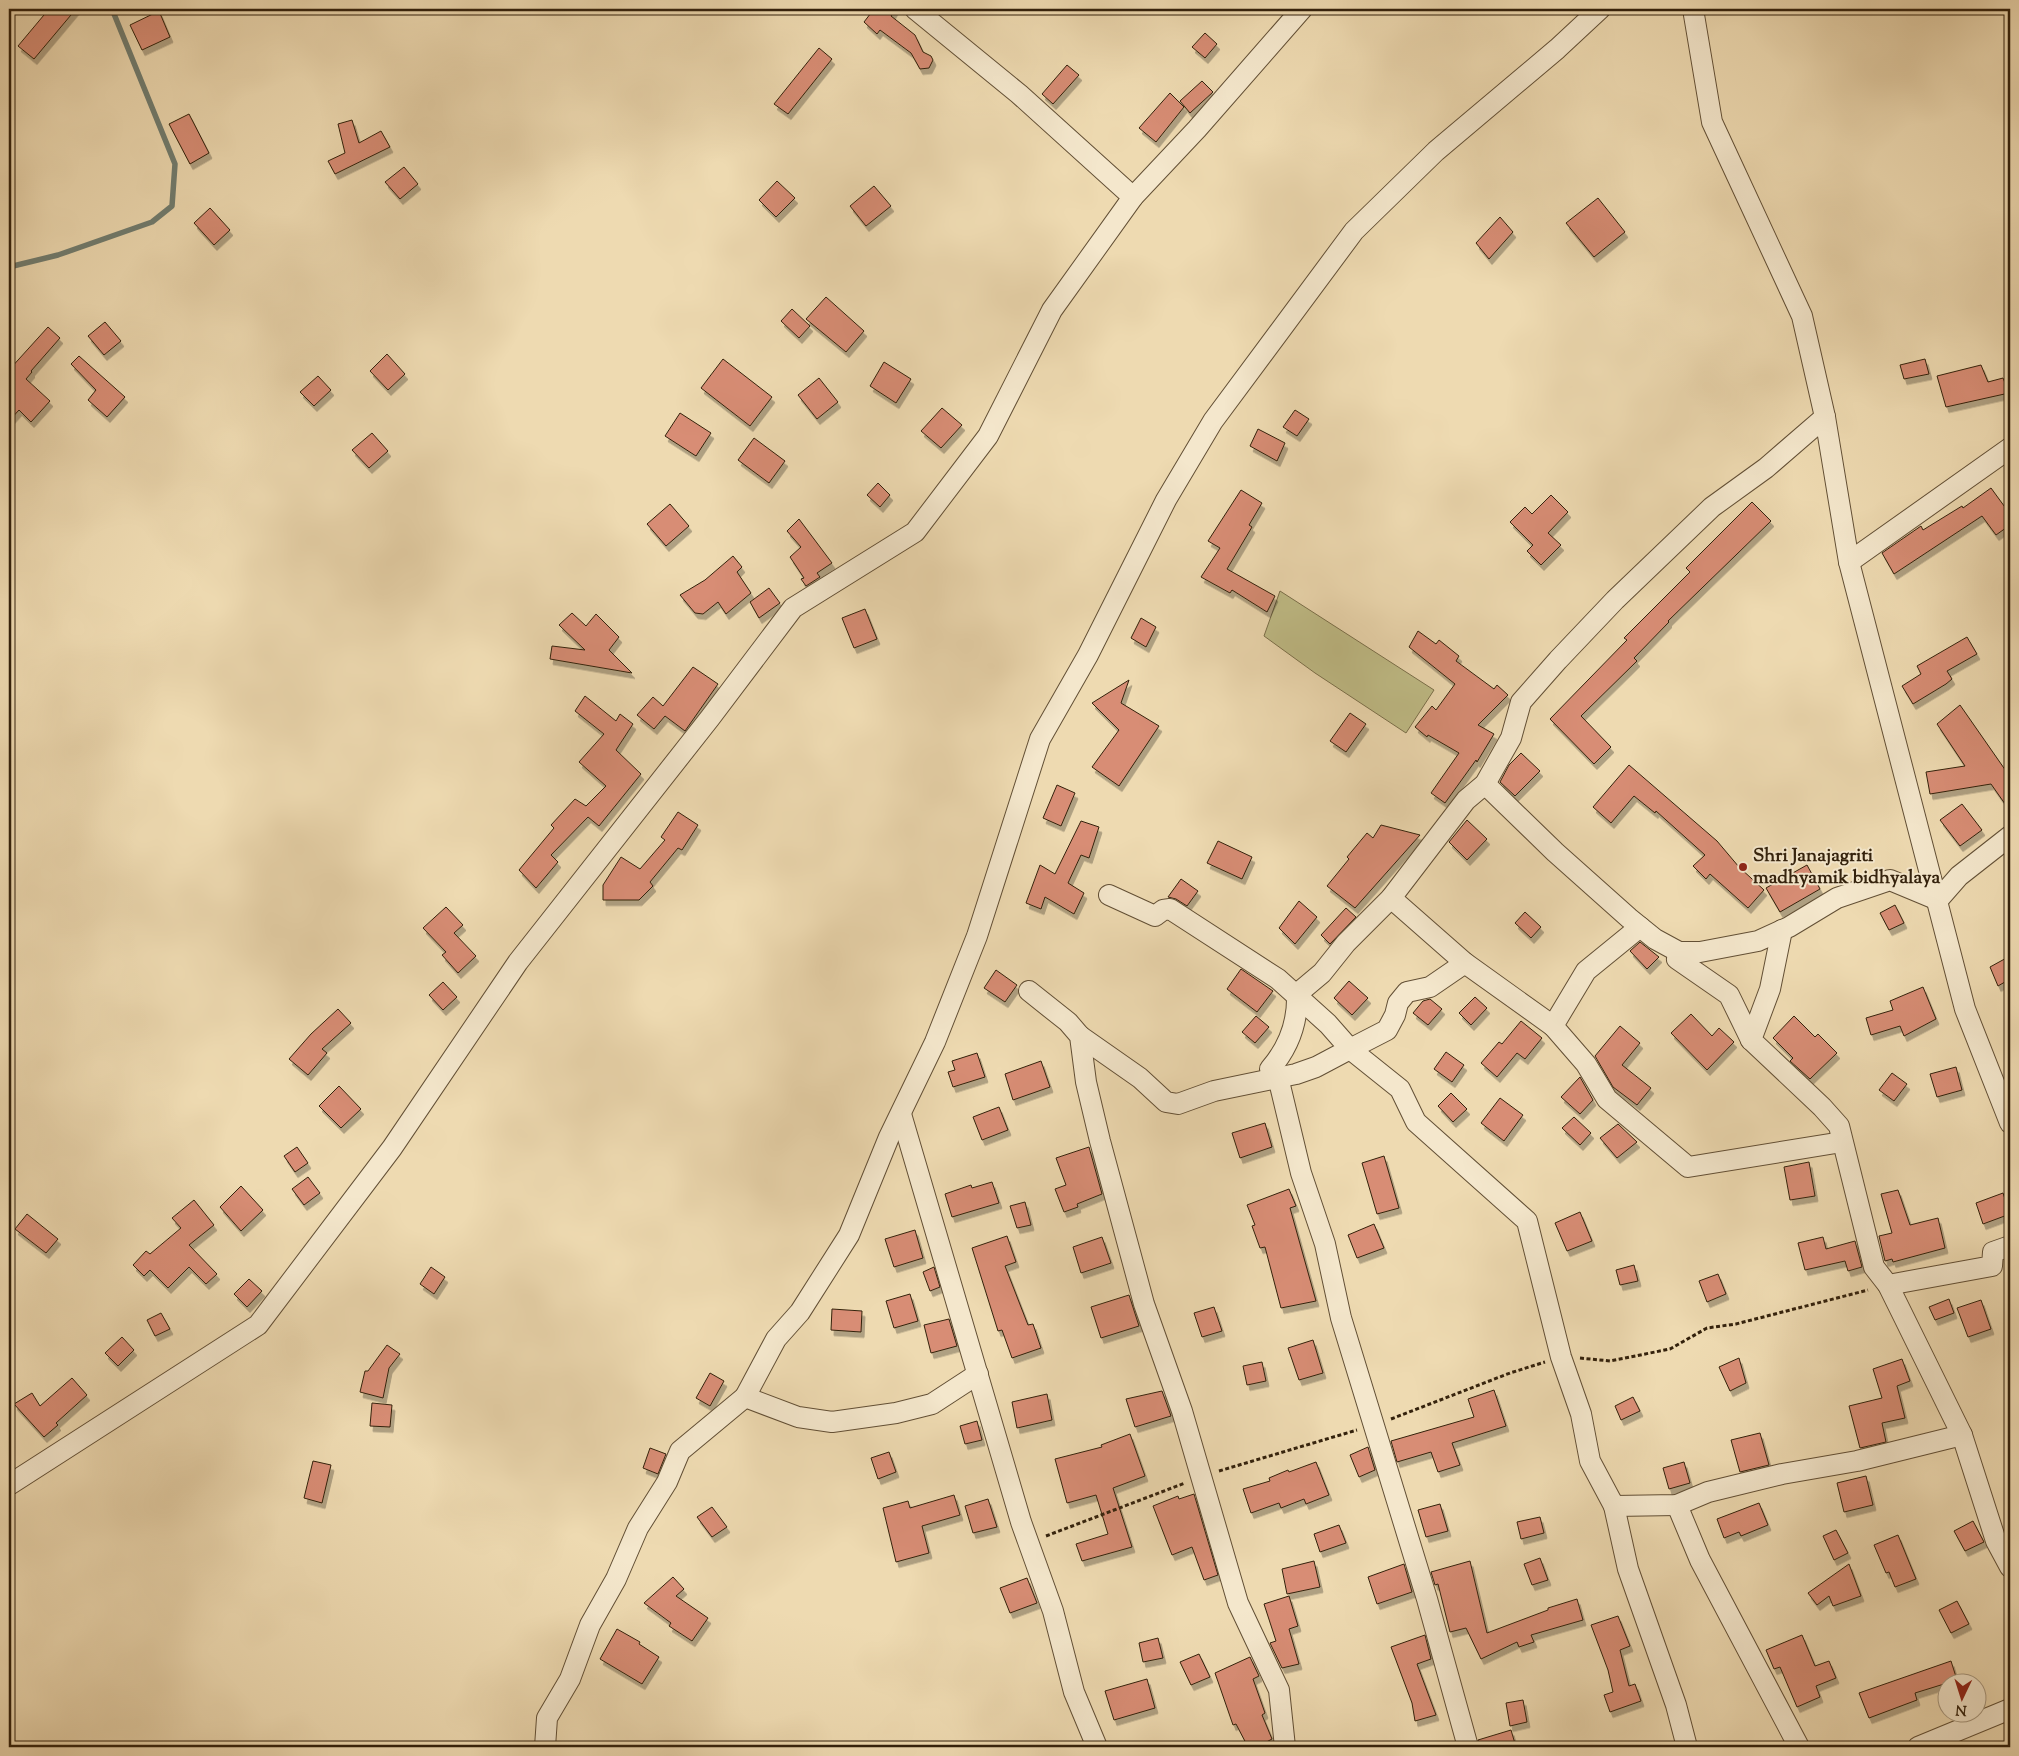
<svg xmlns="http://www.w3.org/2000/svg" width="2019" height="1756" viewBox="0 0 2019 1756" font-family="'Sorts Mill Goudy',serif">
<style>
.green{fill:#c0bd87;stroke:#7a6f4a}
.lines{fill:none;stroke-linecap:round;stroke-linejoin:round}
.stream{stroke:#717d70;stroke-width:5.5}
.building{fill:#d88d75;stroke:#33210c;filter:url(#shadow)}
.minor-casing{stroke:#624f35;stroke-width:22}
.path{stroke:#33210c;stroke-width:3;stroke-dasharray:4 2.5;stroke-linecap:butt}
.minor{stroke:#f4e7cc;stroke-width:20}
.poi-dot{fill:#8f2418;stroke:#f4e7cc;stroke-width:2}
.labels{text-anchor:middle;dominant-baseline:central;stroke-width:4;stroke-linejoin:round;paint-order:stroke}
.poi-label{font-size:19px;font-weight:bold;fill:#33210c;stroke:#f4e7cc;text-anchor:start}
</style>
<defs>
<filter id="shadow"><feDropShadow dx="3" dy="5.5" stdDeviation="0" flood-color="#0004"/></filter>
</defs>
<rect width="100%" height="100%" fill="#eedab1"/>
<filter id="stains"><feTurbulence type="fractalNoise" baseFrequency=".004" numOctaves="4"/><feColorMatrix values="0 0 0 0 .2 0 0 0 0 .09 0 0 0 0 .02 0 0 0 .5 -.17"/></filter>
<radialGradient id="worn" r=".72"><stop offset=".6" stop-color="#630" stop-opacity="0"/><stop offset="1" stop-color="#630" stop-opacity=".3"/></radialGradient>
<!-- green -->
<polygon class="green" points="1280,591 1434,690 1406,733 1315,673 1264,636"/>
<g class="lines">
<!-- stream -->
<polyline class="stream" points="9,267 58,255 152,222 172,206 175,164 112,9"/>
</g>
<!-- building -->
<g class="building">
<polygon points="49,9 76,9 34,59 18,46"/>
<polygon points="874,9 895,9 891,16 915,35 923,52 931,56 933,60 929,68 920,69 911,53 880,30 877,34 864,22"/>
<polygon points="159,11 170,37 142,50 130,25"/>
<polygon points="1205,33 1217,44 1205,58 1192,47"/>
<polygon points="819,48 832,59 788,114 774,104"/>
<polygon points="1067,65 1079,75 1053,104 1042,94"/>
<polygon points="1202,81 1213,92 1190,113 1180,101"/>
<polygon points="1170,93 1184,107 1156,142 1139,128"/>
<polygon points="189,114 209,153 190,164 169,124"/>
<polygon points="352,120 359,143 381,131 390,147 335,174 328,161 345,153 338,124"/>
<polygon points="404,167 418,184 400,199 385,182"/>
<polygon points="777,181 795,198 776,217 759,200"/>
<polygon points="874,186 891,206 866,226 850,206"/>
<polygon points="1598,198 1625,232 1594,257 1566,223"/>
<polygon points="210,208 230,230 214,245 194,223"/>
<polygon points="1500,217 1513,232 1489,259 1476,243"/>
<polygon points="826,297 864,331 846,352 806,319"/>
<polygon points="792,309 810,326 799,338 781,321"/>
<polygon points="105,322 121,341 104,355 88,336"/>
<polygon points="48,327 60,338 31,371 32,372 26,379 50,401 31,422 19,410 9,421 9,370"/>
<polygon points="387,354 405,374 388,390 370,371"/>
<polygon points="79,356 125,397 107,417 88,400 96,390 71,364"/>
<polygon points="723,359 772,397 750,426 701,388"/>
<polygon points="1925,359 1929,374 1904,379 1900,365"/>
<polygon points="884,362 911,379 896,403 870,386"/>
<polygon points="1981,365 1988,382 2003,378 2009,393 1946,407 1937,376"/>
<polygon points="318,376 331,390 314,406 300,392"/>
<polygon points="819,378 838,402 817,419 798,395"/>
<polygon points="942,408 962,425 941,448 921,431"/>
<polygon points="1295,410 1309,419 1297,436 1283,427"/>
<polygon points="680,413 711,433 696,456 665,436"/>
<polygon points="1258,429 1285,443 1277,461 1250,446"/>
<polygon points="372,433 388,451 369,468 352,450"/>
<polygon points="754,438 785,461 769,483 738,460"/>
<polygon points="878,483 890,495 880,507 867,495"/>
<polygon points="1991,488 2010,514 2010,525 1996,535 1982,516 1894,574 1882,553 1921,526 1923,530 1962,506 1963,508"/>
<polygon points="1241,490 1262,503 1249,525 1252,527 1227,569 1275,596 1267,612 1232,590 1230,593 1201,577 1220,548 1208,541"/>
<polygon points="1551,495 1568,512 1548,533 1561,545 1541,565 1527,551 1533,545 1510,522 1525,507 1532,514"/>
<polygon points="1752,502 1771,521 1668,621 1669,622 1634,658 1637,661 1581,716 1611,747 1594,764 1550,719 1627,640 1624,638 1690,572 1686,568"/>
<polygon points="670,504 689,526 666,546 647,524"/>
<polygon points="799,519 832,563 817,573 820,577 806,586 801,579 804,578 790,557 801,547 787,531"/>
<polygon points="733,556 742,567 737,572 751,593 726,614 718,602 703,614 695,613 680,595 705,580"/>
<polygon points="769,588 780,603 759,618 750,602"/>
<polygon points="865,609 877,639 854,648 842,618"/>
<polygon points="572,613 586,626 596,614 619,637 609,650 632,673 550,659 552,646 585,650 559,625"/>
<polygon points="1141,618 1156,627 1146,647 1131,638"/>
<polygon points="1418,631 1436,644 1439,640 1459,656 1456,661 1494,689 1497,685 1508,695 1478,725 1494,734 1477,762 1476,760 1445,803 1431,793 1459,753 1428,735 1427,737 1415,727 1432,706 1436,710 1455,684 1409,647"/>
<polygon points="1967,637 1977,654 1947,671 1952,679 1946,684 1913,704 1902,686 1921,674 1917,666"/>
<polygon points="693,667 718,684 685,731 665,716 654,729 637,715 653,697 663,706"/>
<polygon points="1129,680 1121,703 1159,726 1119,786 1092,767 1119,730 1092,703"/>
<polygon points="585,696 616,721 620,714 633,724 616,750 641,774 599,826 588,817 551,855 558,862 536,888 519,870 554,828 551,825 575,799 586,806 606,786 579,762 604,734 575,711"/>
<polygon points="1960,705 2006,771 2010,767 2010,811 1991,784 1930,794 1926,772 1965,766 1937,724"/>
<polygon points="1350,713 1366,724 1346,752 1330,741"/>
<polygon points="1521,753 1540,771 1515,796 1500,782 1509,765"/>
<polygon points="1629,765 1717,841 1739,867 1764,890 1748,908 1710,874 1706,879 1693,866 1705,855 1656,811 1655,813 1634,796 1611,823 1593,807"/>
<polygon points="1057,785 1075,793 1061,826 1043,818"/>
<polygon points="1962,804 1982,830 1960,846 1940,820"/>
<polygon points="678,812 698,825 682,850 678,848 650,882 653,886 639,900 603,900 603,885 621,857 640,869 665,840 661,837"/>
<polygon points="1467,820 1487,839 1467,860 1449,842"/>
<polygon points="1081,821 1099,827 1089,858 1081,855 1068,883 1084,893 1074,914 1045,897 1041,909 1026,903 1040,865 1055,874"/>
<polygon points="1381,825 1420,835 1355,908 1327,886 1349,859 1347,857 1367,833 1373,838"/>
<polygon points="1218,841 1252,857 1242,879 1207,863"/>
<polygon points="1807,865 1820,889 1780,912 1766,888"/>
<polygon points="1181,879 1198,891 1187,906 1176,899 1168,897"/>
<polygon points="1299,901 1317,917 1295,944 1279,928"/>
<polygon points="1895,905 1904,923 1889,930 1880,913"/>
<polygon points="446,907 463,925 454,933 476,956 458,973 442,955 446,952 423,928"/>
<polygon points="1346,908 1356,917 1330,944 1321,935"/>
<polygon points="1525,912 1541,927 1531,938 1515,923"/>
<polygon points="1640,942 1659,957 1647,969 1630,951"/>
<polygon points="2010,956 2010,979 1998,986 1990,967"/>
<polygon points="1241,969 1273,991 1257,1012 1227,989"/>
<polygon points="996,970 1017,985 1005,1002 984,988"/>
<polygon points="1349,981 1368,998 1352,1015 1334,998"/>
<polygon points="443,982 457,997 443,1010 429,995"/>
<polygon points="1923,987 1936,1019 1904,1036 1900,1026 1871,1035 1866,1018 1893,1010 1890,1001"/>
<polygon points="1475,997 1487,1008 1471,1025 1459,1013"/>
<polygon points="1430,999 1442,1009 1428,1025 1413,1013 1423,1001"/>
<polygon points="338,1009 351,1023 322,1049 327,1053 308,1075 289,1059 311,1034"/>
<polygon points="1691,1014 1712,1036 1719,1028 1734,1042 1707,1070 1671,1033"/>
<polygon points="1256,1016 1269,1027 1255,1043 1242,1032"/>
<polygon points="1794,1016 1815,1037 1818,1034 1837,1053 1810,1079 1790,1061 1793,1058 1773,1038"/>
<polygon points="1521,1021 1542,1038 1525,1059 1517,1053 1497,1077 1481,1063 1499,1042 1502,1044"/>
<polygon points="1620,1026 1640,1043 1622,1065 1651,1088 1637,1105 1613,1087 1595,1056"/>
<polygon points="1446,1052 1464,1065 1452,1082 1434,1069"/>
<polygon points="977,1053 985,1077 953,1087 948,1072 955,1070 952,1061"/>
<polygon points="1041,1061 1050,1087 1013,1100 1005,1074"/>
<polygon points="1956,1067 1962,1090 1937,1097 1930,1074"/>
<polygon points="1892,1073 1907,1084 1894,1101 1879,1090"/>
<polygon points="1580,1077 1593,1100 1580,1114 1561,1097"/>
<polygon points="339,1086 361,1109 341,1128 319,1106"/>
<polygon points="1451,1093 1467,1109 1453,1122 1438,1106"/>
<polygon points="1500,1098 1523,1115 1504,1141 1481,1123"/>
<polygon points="999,1107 1008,1130 982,1140 973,1117"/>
<polygon points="1574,1117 1591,1133 1580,1145 1562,1128"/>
<polygon points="1265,1123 1272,1147 1240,1158 1232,1133"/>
<polygon points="1618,1124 1637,1142 1617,1158 1600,1138"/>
<polygon points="297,1147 308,1163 295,1172 284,1156"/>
<polygon points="1089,1147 1102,1194 1077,1204 1078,1207 1064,1212 1055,1189 1066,1185 1056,1158"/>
<polygon points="1384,1156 1399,1208 1377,1214 1362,1163"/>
<polygon points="1809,1162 1815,1196 1790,1200 1784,1167"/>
<polygon points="308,1177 320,1193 304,1205 292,1189"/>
<polygon points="992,1182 999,1203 952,1217 945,1194 971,1185 972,1188"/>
<polygon points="241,1186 263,1210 241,1231 220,1207"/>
<polygon points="1289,1189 1296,1206 1290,1208 1316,1301 1281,1308 1265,1247 1260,1248 1252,1226 1255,1225 1247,1205"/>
<polygon points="1898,1190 1910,1225 1938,1218 1945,1248 1893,1262 1892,1259 1885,1261 1879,1236 1892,1233 1881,1194"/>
<polygon points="2003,1193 2010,1214 1983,1224 1976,1203"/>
<polygon points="194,1200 214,1225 189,1245 217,1274 206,1284 189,1267 168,1288 150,1270 144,1276 133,1265 146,1251 150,1254 181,1228 172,1218"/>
<polygon points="1025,1202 1031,1225 1017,1228 1010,1206"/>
<polygon points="1580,1212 1592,1241 1567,1251 1555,1223"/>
<polygon points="27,1214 58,1239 46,1253 15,1229"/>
<polygon points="1374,1224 1384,1248 1357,1258 1348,1235"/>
<polygon points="915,1230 923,1258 894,1267 885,1239"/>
<polygon points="1007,1236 1016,1262 1005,1266 1028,1325 1033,1324 1041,1348 1012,1358 1002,1330 998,1331 972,1248"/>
<polygon points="1102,1237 1111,1263 1081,1273 1073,1247"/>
<polygon points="1823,1237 1826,1249 1855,1241 1862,1267 1848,1271 1845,1261 1805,1270 1798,1243"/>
<polygon points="1634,1265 1638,1281 1620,1285 1616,1270"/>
<polygon points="431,1267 445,1277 434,1294 420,1284"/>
<polygon points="934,1267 940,1287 930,1291 923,1272"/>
<polygon points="1718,1274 1726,1294 1707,1302 1699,1281"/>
<polygon points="249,1279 262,1291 247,1307 234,1294"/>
<polygon points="910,1294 918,1321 894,1328 886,1301"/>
<polygon points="1129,1295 1139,1326 1101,1338 1091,1307"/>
<polygon points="1949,1299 1954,1313 1935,1320 1929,1307"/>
<polygon points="1981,1300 1991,1329 1968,1337 1957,1308"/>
<polygon points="1214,1307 1222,1331 1202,1337 1194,1313"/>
<polygon points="832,1309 862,1311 861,1332 831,1330"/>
<polygon points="161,1313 170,1329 155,1336 147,1320"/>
<polygon points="949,1319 957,1346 931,1353 924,1325"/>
<polygon points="122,1337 134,1350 118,1366 105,1353"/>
<polygon points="1313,1340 1323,1373 1299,1380 1288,1348"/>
<polygon points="387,1345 400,1354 389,1368 383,1398 360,1392 365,1371 368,1371"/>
<polygon points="1739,1358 1746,1383 1730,1391 1719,1367"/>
<polygon points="1902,1359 1910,1381 1897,1386 1905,1418 1882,1423 1886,1442 1860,1448 1849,1406 1882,1398 1873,1369"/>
<polygon points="1262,1362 1266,1381 1247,1385 1243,1366"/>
<polygon points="710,1373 724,1381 710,1406 696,1398"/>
<polygon points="72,1378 87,1395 56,1423 58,1425 44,1437 14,1404 32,1393 40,1406"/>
<polygon points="1494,1390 1506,1426 1452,1443 1460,1465 1438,1472 1431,1452 1397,1462 1391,1441 1474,1417 1468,1399"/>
<polygon points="1162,1391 1171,1416 1135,1427 1126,1399"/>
<polygon points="1047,1394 1052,1420 1017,1428 1012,1402"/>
<polygon points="1633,1397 1640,1411 1621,1420 1615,1406"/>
<polygon points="372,1403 392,1405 390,1427 370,1426"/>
<polygon points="977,1421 982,1440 965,1444 960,1426"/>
<polygon points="1760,1433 1769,1465 1740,1472 1731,1440"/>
<polygon points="1130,1434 1145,1476 1113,1488 1132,1547 1082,1561 1076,1544 1108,1534 1096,1495 1067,1503 1055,1459 1102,1447 1101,1445"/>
<polygon points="1368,1447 1375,1470 1359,1477 1350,1455"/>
<polygon points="650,1448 666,1454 658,1474 643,1468"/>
<polygon points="889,1452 896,1472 878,1479 871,1458"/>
<polygon points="313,1461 331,1465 322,1503 304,1498"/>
<polygon points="1316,1462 1329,1495 1306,1504 1304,1499 1281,1508 1279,1503 1251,1513 1243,1489 1270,1481 1269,1478 1288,1470 1289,1472"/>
<polygon points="1684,1462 1690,1483 1669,1489 1663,1468"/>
<polygon points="1866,1476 1873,1505 1844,1512 1837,1483"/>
<polygon points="1194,1494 1218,1575 1204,1580 1192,1547 1172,1555 1153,1506 1178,1496 1179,1499"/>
<polygon points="954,1495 960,1515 922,1526 929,1553 896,1562 883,1508 908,1501 910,1508"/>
<polygon points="988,1499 997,1527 973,1533 965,1506"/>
<polygon points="1759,1503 1768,1525 1741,1536 1739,1532 1724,1538 1717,1519"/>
<polygon points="1440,1504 1448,1531 1426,1537 1418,1510"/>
<polygon points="712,1507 727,1527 712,1537 697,1517"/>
<polygon points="1540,1517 1544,1533 1521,1539 1517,1522"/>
<polygon points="1973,1521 1984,1542 1965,1551 1954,1531"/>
<polygon points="1339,1525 1346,1543 1320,1552 1314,1534"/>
<polygon points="1836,1530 1848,1553 1834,1560 1823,1536"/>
<polygon points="1898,1535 1916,1579 1895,1587 1889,1572 1886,1573 1874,1545"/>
<polygon points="1540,1558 1548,1580 1532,1585 1524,1564"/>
<polygon points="1314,1561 1320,1587 1287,1594 1282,1569"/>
<polygon points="1470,1561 1487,1633 1548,1610 1548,1608 1577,1599 1583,1620 1531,1635 1534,1642 1519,1647 1517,1642 1481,1659 1466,1628 1450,1632 1438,1584 1435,1585 1431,1572"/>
<polygon points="1404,1564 1412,1592 1377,1604 1368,1577"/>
<polygon points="1849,1564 1861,1596 1833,1606 1829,1596 1817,1605 1808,1593"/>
<polygon points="673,1577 684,1589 676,1596 708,1618 692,1641 669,1626 671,1623 644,1603"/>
<polygon points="1027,1578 1037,1603 1010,1613 1000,1588"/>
<polygon points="1289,1596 1298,1626 1289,1629 1299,1664 1282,1668 1270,1643 1276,1641 1264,1604"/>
<polygon points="1957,1601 1969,1624 1951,1633 1939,1610"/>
<polygon points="1618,1616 1630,1646 1620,1650 1629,1686 1635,1684 1641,1701 1610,1712 1604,1695 1613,1692 1608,1670 1591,1625"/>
<polygon points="617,1629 640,1642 639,1644 659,1657 642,1684 600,1659"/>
<polygon points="1425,1635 1431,1659 1417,1664 1436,1715 1415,1721 1412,1703 1391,1647"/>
<polygon points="1802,1635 1815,1666 1829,1661 1836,1678 1816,1686 1820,1697 1797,1707 1780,1667 1774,1669 1766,1650"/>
<polygon points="1158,1638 1163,1658 1143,1662 1139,1643"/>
<polygon points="1199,1654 1210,1677 1191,1685 1180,1662"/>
<polygon points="1250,1657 1259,1676 1253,1679 1265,1713 1262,1715 1272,1739 1257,1747 1248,1747 1236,1724 1233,1725 1215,1673"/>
<polygon points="1951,1661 1957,1680 1915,1693 1917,1700 1869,1718 1859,1693"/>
<polygon points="1147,1679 1155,1708 1114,1720 1105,1691"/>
<polygon points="1523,1700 1527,1722 1510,1726 1506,1703"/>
<polygon points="1511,1730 1516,1747 1480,1747 1478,1740"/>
</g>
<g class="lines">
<!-- minor casing -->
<g class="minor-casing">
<g id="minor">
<polyline points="1693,9 1712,122 1802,316 1825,417 1849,562 1965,1009 2010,1123"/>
<polyline points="1133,197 1197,129 1302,9"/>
<polyline points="1849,562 2010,448"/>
<polyline points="1485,784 1555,852 1629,918 1655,939 1679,952 1700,952 1758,941 1789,927 1837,898 1890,880 1938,900 1959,876 2010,836"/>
<polyline points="1391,898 1465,963 1553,1026"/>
<polyline points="1640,927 1586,971 1553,1026 1586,1064 1607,1099 1688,1167 1842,1142"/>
<polyline points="1782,930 1770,989 1751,1040 1822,1107 1839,1126 1874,1267 1888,1285 1962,1435 1996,1541 2010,1567"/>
<polyline points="1679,952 1677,959 1729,995 1751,1040"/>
<polyline points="1465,963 1430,987 1407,992 1398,1003 1395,1015 1387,1030 1350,1049 1400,1089 1416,1122 1527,1221 1561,1357 1581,1414 1590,1461 1614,1506 1677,1505 1708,1492 1782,1474 1857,1461 1962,1435"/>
<polyline points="1029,991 1068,1022 1080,1036 1086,1082 1100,1141 1144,1304 1182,1411 1238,1603 1279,1690 1285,1747"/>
<polyline points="1297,994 1322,973 1346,943 1391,898 1466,800 1485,784 1511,738 1521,702 1558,660 1615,600 1712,507 1766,468 1825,417"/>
<path d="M1297,994C1298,1022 1289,1047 1270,1069L1278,1077L1301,1173L1325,1244L1341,1318L1427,1599L1468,1747"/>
<polyline points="1080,1036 1140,1078 1166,1102 1178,1104 1214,1091 1296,1074 1316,1067 1350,1049 1328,1024 1278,979 1170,909 1163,910 1155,916 1109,895"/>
<polyline points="901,1114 1021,1522 1053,1611 1074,1692 1097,1747"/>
<polyline points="1888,1285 1992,1266 1993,1252 2010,1246"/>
<polyline points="978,1374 932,1404 896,1413 832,1422 798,1417 745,1397 776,1339 800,1312 849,1235 889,1137 935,1042 977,936 1040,739 1088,655 1166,500 1213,421 1354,231 1436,151 1557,49 1600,9"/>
<polyline points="9,1485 258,1325 392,1148 518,962 710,718 793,608 915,532 988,436 1052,310 1133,197 1019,94 915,9"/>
<polyline points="1677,1505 1700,1560 1799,1747"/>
<polyline points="1614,1506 1628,1569 1676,1705 1687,1747"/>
<polyline points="545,1747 547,1718 570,1679 590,1625 616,1579 638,1528 667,1482 680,1451 745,1397"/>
<polyline points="1918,1747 2010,1709"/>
</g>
</g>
<!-- path -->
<g class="path">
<polyline points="1580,1358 1610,1361 1670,1349 1707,1328 1736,1324 1868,1290"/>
<polyline points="1391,1419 1510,1373 1545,1362"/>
<polyline points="1219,1471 1357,1430"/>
<polyline points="1046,1536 1185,1483"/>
</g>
<!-- minor -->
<use href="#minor" class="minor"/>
</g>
<!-- markers -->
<circle class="poi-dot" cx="1743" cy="867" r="5"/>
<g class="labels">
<!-- poi labels -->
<g class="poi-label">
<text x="1753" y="856">Shri Janajagriti<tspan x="1753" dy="22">madhyamik bidhyalaya</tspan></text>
</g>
</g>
<!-- margin -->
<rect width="2019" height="1756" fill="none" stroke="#eedab1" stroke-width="30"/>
<rect x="10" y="10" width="1999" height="1736" fill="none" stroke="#33210c" stroke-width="2.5"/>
<rect x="15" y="15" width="1989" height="1726" fill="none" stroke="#33210c"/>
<!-- north arrow -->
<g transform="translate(1962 1698) rotate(184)"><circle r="24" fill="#f4e7cc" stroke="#a7987f"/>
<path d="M0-4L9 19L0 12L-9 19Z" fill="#8f2418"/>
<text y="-8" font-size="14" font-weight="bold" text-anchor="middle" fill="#33210c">N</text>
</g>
<rect width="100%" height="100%" filter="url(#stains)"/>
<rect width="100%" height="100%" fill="url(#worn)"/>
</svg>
